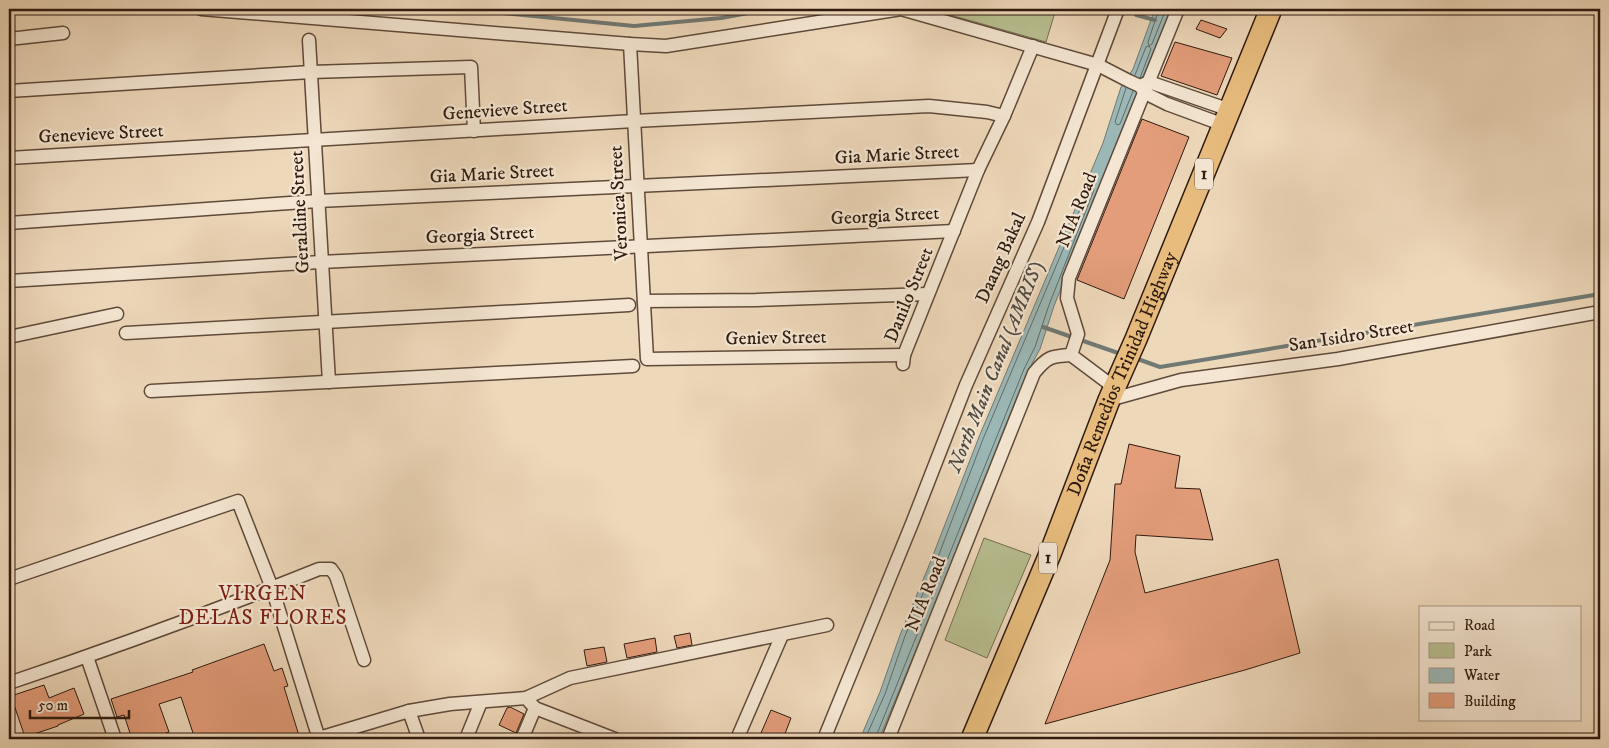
<svg xmlns="http://www.w3.org/2000/svg" width="1609" height="748" viewBox="0 0 1609 748" font-family="'IM FELL DW Pica',serif">
<style>
.green{fill:#b8bf90;stroke:#746d50}
.water{fill:#9bb8b7;stroke:#707974}
.lines{fill:none;stroke-linecap:round;stroke-linejoin:round}
.shore{stroke:#656a64;stroke-width:1}
.stream{stroke:#707974;stroke-width:4}
.building{fill:#e39d7a;stroke:#2f1b10}
.minor-casing{stroke:#5f4a3a;stroke-width:15}
.trunk-casing{stroke:#2f1b10;stroke-width:24}
.minor{stroke:#f4e6d2;stroke-width:12}
.trunk{stroke:#e7bc7d;stroke-width:21}
.labels{text-anchor:middle;dominant-baseline:central;stroke-width:4.5;stroke-linejoin:round;paint-order:stroke}
.shield{fill:#f4e6d2;stroke:#6a584a;stroke-width:1}
.shield-label{font-size:18px;font-weight:bold;fill:#2f1b10}
.street-label{font-size:19px;fill:#2f1b10;stroke:#f4e6d2}
.water-label{font-size:20px;font-style:italic;fill:#4f4a42;stroke:#f4e6d2}
.quarter-label{font-size:21px;letter-spacing:1px;fill:#7a1f14;stroke:#f4e6d2}
</style>
<rect width="100%" height="100%" fill="#eed8ba"/>
<filter id="stains"><feTurbulence type="fractalNoise" baseFrequency=".004" numOctaves="4"/><feColorMatrix values="0 0 0 0 .2 0 0 0 0 .09 0 0 0 0 .02 0 0 0 .5 -.17"/></filter>
<radialGradient id="worn" r=".72"><stop offset=".6" stop-color="#630" stop-opacity="0"/><stop offset="1" stop-color="#630" stop-opacity=".3"/></radialGradient>
<!-- green -->
<g class="green">
<polygon points="929,9 1056,9 1046,42"/>
<polygon points="984,538 1031,555 987,658 945,640"/>
</g>
<!-- water -->
<polygon class="water" points="1155,9 1172,9 1054,306 1040,349 1028,371 958,549 879,739 860,739 880,692 900,635 928,568 979,437 1103,143 1121,87 1133,69"/>
<g class="lines">
<!-- shore -->
<g class="shore">
<polyline points="1159,9 1148,42 1149,46 1152,44 1166,9"/>
<polyline points="1135,75 1146,47 1149,46 1151,49 1140,78"/>
<polyline points="1126,88 1115,122 1117,125 1120,124 1133,91"/>
<polyline points="865,739 885,694 905,636 933,570 983,439 1089,188 1092,187 1094,190 1049,305 1035,347 1024,369 875,739"/>
</g>
<!-- stream -->
<g class="stream">
<polyline points="463,9 634,26 721,18 770,9"/>
<polyline points="1136,15 1155,20"/>
<polyline points="1043,327 1121,354"/>
<polyline points="1135,358 1160,367 1600,294"/>
</g>
</g>
<!-- building -->
<g class="building">
<polygon points="1201,20 1227,29 1220,38 1196,29"/>
<polygon points="1175,42 1232,58 1217,95 1161,76"/>
<polygon points="1142,119 1189,137 1124,299 1077,280"/>
<polygon points="1129,444 1180,456 1175,488 1200,489 1213,540 1136,535 1135,552 1145,593 1278,559 1300,653 1245,670 1045,724 1110,560 1115,484 1121,484"/>
<polygon points="690,633 692,645 677,648 674,636"/>
<polygon points="655,638 657,652 627,658 624,644"/>
<polygon points="264,644 274,671 282,668 288,686 284,687 300,739 195,739 181,697 159,704 169,732 148,739 132,739 124,715 117,717 111,699 193,672 192,670"/>
<polygon points="604,647 607,662 587,666 584,650"/>
<polygon points="44,685 49,698 74,688 84,714 58,725 58,726 25,737 11,696"/>
<polygon points="510,707 524,714 516,733 499,725 507,708"/>
<polygon points="771,710 791,718 783,739 777,739 761,733"/>
</g>
<g class="lines">
<!-- minor casing -->
<g class="minor-casing">
<g id="minor">
<polyline points="201,9 630,44 666,46 901,9 1098,65 1129,81 1140,86 1145,93 1167,104 1224,125"/>
<polyline points="9,39 63,33"/>
<polyline points="309,40 329,382"/>
<polyline points="630,44 647,359 904,355"/>
<polyline points="1142,85 1149,82 1230,110"/>
<polyline points="9,91 311,72 471,67 474,131"/>
<polyline points="9,158 634,121 929,106 987,112 1004,116"/>
<polyline points="9,223 318,201 978,170"/>
<polyline points="9,281 321,262 954,231"/>
<polyline points="644,301 756,300 928,294"/>
<polyline points="126,333 629,305"/>
<polyline points="9,337 117,314"/>
<polyline points="1071,355 1078,334 1067,298 1069,278 1178,9"/>
<polyline points="1071,355 1115,388"/>
<polyline points="903,364 904,355 978,170 1004,116 1033,46"/>
<polyline points="151,391 633,366"/>
<polyline points="1109,400 1181,380 1338,359 1600,312"/>
<polyline points="9,579 238,501 272,588 319,739"/>
<polyline points="87,657 115,739"/>
<path d="M9,683C113,648 217,610 319,569H331L336,576L364,660"/>
<polyline points="526,698 535,708 615,739"/>
<polyline points="409,711 419,739"/>
<polyline points="319,738 409,711 450,704 526,698 570,678 827,625"/>
<polyline points="466,739 481,702"/>
<polyline points="522,739 535,708"/>
<polyline points="737,739 782,635"/>
<polyline points="824,739 913,521 966,385 1038,222 1118,9"/>
<path d="M888,739L1034,373C1047,357 1051,356 1071,355"/>
</g>
</g>
<!-- trunk casing -->
<g class="trunk-casing">
<g id="trunk">
<path id="s1" d="M972,739L1050,554L1109,400L1136,339L1271,9"/>
</g>
</g>
<!-- minor -->
<use href="#minor" class="minor"/>
<!-- trunk -->
<use href="#trunk" class="trunk"/>
</g>
<g class="labels">
<!-- shield labels -->
<g class="shield">
<rect x="1195" y="158.5" width="18" height="31" rx="4"/>
<rect x="1039" y="542.5" width="18" height="31" rx="4"/>
</g>
<g class="shield-label">
<text x="1204" y="174">1</text>
<text x="1048" y="558">1</text>
</g>
<!-- street labels -->
<g class="street-label">
<text transform="translate(505 110) rotate(-4)">Genevieve Street</text>
<text transform="translate(101 134) rotate(-3)">Genevieve Street</text>
<text transform="translate(897 155) rotate(-3)">Gia Marie Street</text>
<text transform="translate(492 174) rotate(-3)">Gia Marie Street</text>
<text transform="translate(619 203) rotate(-93)">Veronica Street</text>
<text transform="translate(1077 210) rotate(-68)">NIA Road</text>
<text transform="translate(300 212) rotate(-93)">Geraldine Street</text>
<text transform="translate(885 216) rotate(-3)">Georgia Street</text>
<text transform="translate(480 235) rotate(-3)">Georgia Street</text>
<text transform="translate(1001 258) rotate(-66)">Daang Bakal</text>
<text transform="translate(909 295) rotate(-68)">Danilo Street</text>
<text transform="translate(1351 336) rotate(-9)">San Isidro Street</text>
<text transform="translate(776 338) rotate(-1)">Geniev Street</text>
<text stroke="none"><textPath href="#s1" startOffset="395">Doña Remedios Trinidad Highway</textPath></text>
<text transform="translate(926 594) rotate(-68)">NIA Road</text>
</g>
<!-- water labels -->
<g class="water-label">
<text transform="translate(996 367) rotate(-68)">North Main Canal (AMRIS)</text>
</g>
<!-- quarter labels -->
<g class="quarter-label">
<text x="263" y="594">VIRGEN<tspan x="263" dy="24">DELAS FLORES</tspan></text>
</g>
</g>
<!-- margin -->
<rect width="1609" height="748" fill="none" stroke="#eed8ba" stroke-width="30"/>
<rect x="10" y="10" width="1589" height="728" fill="none" stroke="#2f1b10" stroke-width="2.5"/>
<rect x="15" y="15" width="1579" height="718" fill="none" stroke="#2f1b10"/>
<!-- legend -->
<rect x="1419" y="606" width="162" height="115" fill="#f4e6d2" stroke="#a59584"/>
<rect x="1429" y="622" width="25" height="8" fill="#f4e6d2" stroke="#a59584"/>
<text x="1464" y="630" font-size="15" fill="#2f1b10">Road</text>
<rect x="1429" y="643" width="25" height="15" fill="#b8bf90" stroke="#a59584"/>
<text x="1464" y="656" font-size="15" fill="#2f1b10">Park</text>
<rect x="1429" y="668" width="25" height="15" fill="#9bb8b7" stroke="#a59584"/>
<text x="1464" y="680" font-size="15" fill="#2f1b10">Water</text>
<rect x="1429" y="693" width="25" height="15" fill="#e39d7a" stroke="#a59584"/>
<text x="1464" y="706" font-size="15" fill="#2f1b10">Building</text>
<!-- scale -->
<path d="M30 710v8h99v-8" fill="none" stroke="#2f1b10" stroke-width="2.5"/>
<text x="38" y="710" font-size="15" fill="#2f1b10" stroke="#f4e6d2" stroke-width="4" paint-order="stroke">50 m</text>
<rect width="100%" height="100%" filter="url(#stains)"/>
<rect width="100%" height="100%" fill="url(#worn)"/>
</svg>
